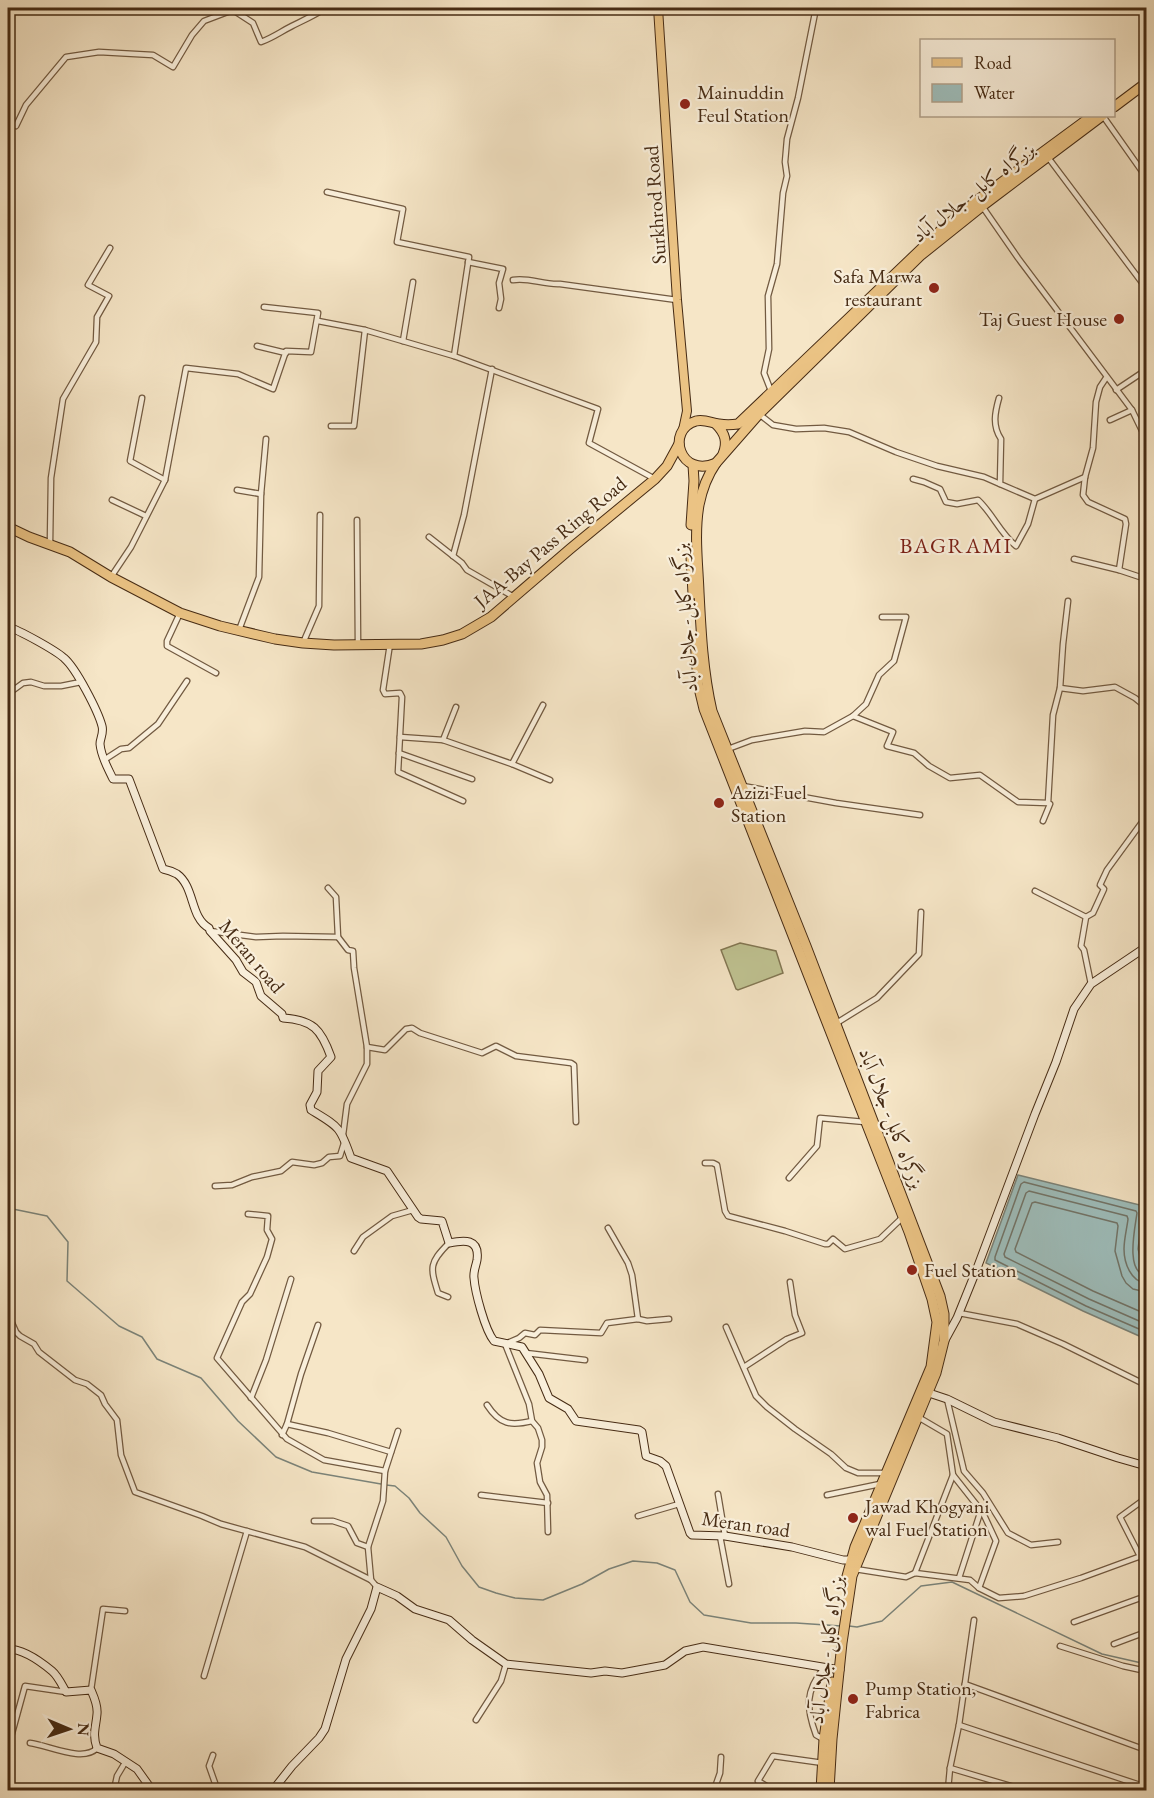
<svg xmlns="http://www.w3.org/2000/svg" width="1154" height="1798" viewBox="0 0 1154 1798" font-family="'EB Garamond',Amiri,serif">
<style>
.green{fill:#c0c493;stroke:#837854;stroke-width:1.5}
.water{fill:#9ebebc;stroke:#7b8379;stroke-width:1.5}
.lines{fill:none;stroke-linecap:round;stroke-linejoin:round}
.shore{stroke:#727468;stroke-width:1.5}
.stream{stroke:#7b8379;stroke-width:1.5}
.street-casing{stroke:#725a41;stroke-width:7}
.secondary-casing{stroke:#462b14;stroke-width:9}
.primary-casing{stroke:#462b14;stroke-width:10}
.highway-casing{stroke:#462b14;stroke-width:11}
.street{stroke:#f9efdb;stroke-width:4.5}
.secondary{stroke:#f9efdb;stroke-width:7}
.primary{stroke:#ebc384;stroke-width:8}
.highway{stroke:#ebc384;stroke-width:9}
.poi-dot{fill:#8f2418;stroke:#f9efdb;stroke-width:2}
.labels{text-anchor:middle;dominant-baseline:central;stroke-width:4.5;stroke-linejoin:round;paint-order:stroke}
.poi-label{font-size:20px;fill:#462b14;stroke:#f9efdb;text-anchor:start}
.street-label{font-size:20px;fill:#462b14;stroke:#f9efdb}
.quarter-label{font-size:22px;letter-spacing:1.5px;fill:#7a1f14;stroke:#f9efdb}
</style>
<rect width="100%" height="100%" fill="#f6e6c7"/>
<filter id="stains"><feTurbulence type="fractalNoise" baseFrequency=".00333" numOctaves="4"/><feColorMatrix values="0 0 0 0 .2 0 0 0 0 .09 0 0 0 0 .02 0 0 0 .5 -.17"/></filter>
<radialGradient id="worn" r=".72"><stop offset=".6" stop-color="#630" stop-opacity="0"/><stop offset="1" stop-color="#630" stop-opacity=".3"/></radialGradient>
<!-- green -->
<polygon class="green" points="740,943 776,951 783,973 738,990 736,989 721,950"/>
<!-- water -->
<polygon class="water" points="1018,1175 1144,1206 1138,1249 1146,1278 1146,1339 1083,1311 986,1263"/>
<g class="lines">
<!-- shore -->
<g class="shore">
<path d="M1146,1275C1125,1273 1135,1228 1137,1213L1136,1211L1024,1182L1021,1184L995,1257V1260L1086,1306L1146,1332"/>
<path d="M1146,1283C1131,1282 1124,1263 1124,1249C1124,1239 1127,1228 1128,1219L1127,1216L1029,1191L1026,1193L1004,1254L1005,1257L1089,1299L1146,1324"/>
<polyline points="1146,1292 1133,1289 1126,1283 1122,1276 1115,1251 1118,1226 1117,1223 1035,1202 1032,1203 1015,1249 1016,1252 1093,1291 1146,1314"/>
</g>
<!-- stream -->
<g class="stream">
<polyline points="8,1208 47,1216 68,1242 67,1281 119,1326 142,1337 157,1359 201,1378 238,1421 276,1457 312,1472 381,1484"/>
<polyline points="386,1485 395,1486 409,1498 420,1513 446,1537 462,1566 479,1587 496,1593 515,1598 543,1600 582,1584 609,1569 633,1561 657,1563 675,1570 690,1602 704,1615 751,1623 796,1623 841,1626"/>
<polyline points="849,1626 857,1627 882,1621 921,1586 952,1582 1102,1654 1146,1664"/>
</g>
<!-- street casing -->
<g class="street-casing">
<g id="street">
<polyline points="1103,116 1146,177"/>
<path d="M8,121L16,126L26,105L66,57L99,52L153,55L173,67L192,35L204,21L233,10L253,23L261,42C274,37 280,32 292,26C304,20 315,15 326,8"/>
<polyline points="1047,156 1146,288"/>
<polyline points="327,192 403,209 397,242 469,257 454,356"/>
<polyline points="982,206 1018,258 1132,410 1146,439"/>
<polyline points="468,262 503,269 499,283 501,299 499,308"/>
<path d="M513,280C529,277 543,285 560,284L677,300"/>
<polyline points="318,321 365,330 454,356 598,409 589,443 655,479"/>
<polyline points="403,341 413,282"/>
<polyline points="257,346 286,353"/>
<polyline points="1106,378 1100,387 1096,402 1093,448 1085,477 1083,495 1088,502 1125,519 1126,524 1119,570"/>
<polyline points="1116,390 1146,370"/>
<polyline points="771,391 764,373 769,349 768,296 777,264 783,193 787,176 785,162 787,139 798,98 816,8"/>
<polyline points="142,398 130,461 165,480"/>
<path d="M999,398C995,412 992,426 1001,439L1000,484L1035,499L1085,477"/>
<polyline points="759,414 773,425 796,429 824,428 849,432 896,452 937,466 984,477 1000,484"/>
<polyline points="1110,420 1132,410"/>
<polyline points="331,426 354,426 365,330"/>
<path d="M913,479L924,482L940,489L946,502L957,504L978,500C993,514 1000,533 1016,546L1028,524L1035,499"/>
<polyline points="237,490 261,494"/>
<polyline points="112,500 146,516"/>
<polyline points="357,520 358,645"/>
<polyline points="429,537 462,563 467,570 514,597"/>
<polyline points="50,543 51,478 63,399 96,342 97,317 109,296 88,285 110,248"/>
<polyline points="453,556 464,515 492,369"/>
<polyline points="1074,559 1119,570 1146,579"/>
<polyline points="111,577 131,547 165,480 186,368 238,374 273,389 286,351 311,352 318,313 264,307"/>
<polyline points="180,613 167,641 167,646 216,673"/>
<polyline points="239,630 259,577 261,494 266,439"/>
<polyline points="303,643 319,606 320,515"/>
<polyline points="390,644 383,690 385,694 400,693 402,697 398,772 463,801"/>
<polyline points="1060,688 1083,691 1115,687 1135,698 1146,707"/>
<polyline points="8,694 23,683 31,682 44,686 61,686 81,682"/>
<polyline points="853,716 893,732 887,746 914,753 929,766 950,778 980,775 1018,802 1048,803"/>
<polyline points="400,737 443,740 512,764 550,780"/>
<polyline points="443,740 456,707"/>
<polyline points="728,749 752,740 805,731 824,732 853,716 866,704 879,675 894,661 906,617 882,617"/>
<polyline points="399,753 472,779"/>
<polyline points="104,760 121,749 129,748 158,724 187,681"/>
<polyline points="512,764 543,705"/>
<polyline points="743,786 836,803 920,815"/>
<polyline points="1043,821 1050,804 1048,803 1053,715 1060,688 1063,644 1068,601"/>
<polyline points="328,888 336,897 338,937 348,950 353,951 354,968 367,1047 367,1064 347,1104 343,1135"/>
<polyline points="1035,891 1086,917 1081,946 1084,950 1091,984"/>
<polyline points="1086,917 1093,913 1104,889 1100,885 1107,870 1145,818 1146,808"/>
<polyline points="210,931 256,937 283,936 338,937"/>
<polyline points="835,1024 877,998 919,954 921,912"/>
<polyline points="367,1047 385,1050 406,1029 412,1028 420,1033 482,1053 496,1046 516,1056 571,1063 574,1065 576,1122"/>
<polyline points="705,1163 713,1163 717,1165 725,1211 728,1216 785,1231 825,1244 828,1244 833,1239 845,1249 880,1239 903,1217"/>
<polyline points="789,1178 817,1146 820,1118 865,1122"/>
<polyline points="215,1186 232,1185 252,1177 281,1171 292,1162 314,1165 322,1163 329,1157 340,1156 344,1143"/>
<polyline points="248,1214 268,1216 267,1230 272,1239 267,1257 250,1294 242,1302 217,1358 287,1439 324,1460 385,1471"/>
<polyline points="608,1228 628,1263 632,1275 638,1319"/>
<polyline points="354,1251 363,1237 392,1216 413,1210"/>
<path d="M448,1297L438,1293C430,1267 429,1263 449,1243"/>
<polyline points="959,1313 1017,1324 1063,1344 1146,1385"/>
<polyline points="8,1320 12,1323 16,1332 20,1336 34,1344 39,1352 75,1380 87,1384 101,1395 105,1404 117,1420 121,1455 135,1492 202,1516 221,1524 305,1547 371,1580 377,1587"/>
<polyline points="726,1327 756,1396 767,1407 795,1429 831,1454 846,1468 858,1473 885,1473"/>
<polyline points="526,1353 585,1360"/>
<polyline points="744,1367 787,1339 802,1333 795,1315 790,1282"/>
<polyline points="251,1398 266,1360 291,1279"/>
<polyline points="947,1399 964,1471 983,1493 1008,1533 1031,1545 1058,1542"/>
<path d="M487,1405C500,1425 511,1426 532,1421"/>
<polyline points="918,1417 947,1434 953,1475 983,1513 996,1541 979,1588"/>
<polyline points="287,1424 328,1433 391,1452"/>
<polyline points="282,1435 287,1424 301,1374 318,1325"/>
<polyline points="718,1494 725,1536"/>
<polyline points="481,1495 548,1503"/>
<polyline points="827,1495 880,1484"/>
<polyline points="1146,1498 1120,1517 1146,1568"/>
<polyline points="638,1516 679,1504"/>
<polyline points="314,1521 333,1521 348,1526 357,1543 368,1547"/>
<polyline points="548,1532 547,1495 540,1482 537,1463 542,1447 542,1440 538,1428 532,1421 529,1404 505,1344 519,1338 525,1333 535,1335 540,1330 601,1333 607,1323 638,1319 647,1321 669,1319"/>
<polyline points="720,1536 729,1584"/>
<polyline points="855,1569 906,1577 915,1573 970,1580 979,1588 999,1598 1024,1596 1081,1578 1141,1556"/>
<polyline points="915,1573 953,1475"/>
<polyline points="959,1578 981,1510"/>
<polyline points="371,1580 368,1547 383,1501 385,1471 398,1431"/>
<polyline points="1074,1622 1146,1596"/>
<polyline points="1114,1644 1146,1632"/>
<polyline points="1060,1646 1123,1666 1146,1671"/>
<polyline points="204,1676 247,1531"/>
<polyline points="965,1684 1146,1750"/>
<polyline points="91,1690 103,1609 125,1611"/>
<polyline points="476,1720 501,1681 506,1664"/>
<polyline points="959,1725 1146,1787"/>
<path d="M823,1739L816,1735C806,1708 805,1691 824,1668"/>
<path d="M30,1743C48,1745 83,1763 97,1748"/>
<polyline points="8,1748 25,1686 66,1692"/>
<polyline points="213,1755 209,1766 215,1783 213,1790"/>
<polyline points="950,1768 1024,1790"/>
<polyline points="114,1790 117,1776 126,1761"/>
<polyline points="714,1790 720,1773 721,1757"/>
<polyline points="773,1790 758,1781 773,1756 823,1763"/>
<polyline points="948,1790 950,1768 959,1725 974,1620"/>
</g>
</g>
<!-- secondary casing -->
<g class="secondary-casing">
<g id="secondary">
<path d="M8,627C19,630 55,650 64,658C76,668 98,711 102,726C104,733 100,738 100,744C101,757 108,768 113,779H129L163,869C168,870 173,872 177,874C195,887 190,918 209,928L210,931L236,960L243,972L256,982L261,996L282,1014L283,1018C313,1020 321,1029 331,1057L318,1071L317,1092L310,1105L311,1110C339,1127 340,1126 351,1158L387,1171L418,1217L421,1219L442,1221L449,1243C464,1240 480,1238 477,1260C476,1266 473,1272 474,1278C475,1292 485,1330 494,1341L522,1347L539,1374L549,1398L568,1409L576,1421L639,1430L642,1432L646,1456L660,1461L666,1466L690,1533L692,1535L725,1536L792,1547L843,1560H856"/>
<polyline points="945,1340 957,1318 976,1271 1035,1114 1056,1062 1074,1009 1091,984 1146,947"/>
<polyline points="929,1393 947,1399 994,1422 1058,1438 1118,1458 1146,1466"/>
<path d="M8,1649C23,1649 40,1661 52,1671C58,1676 62,1685 66,1692L91,1690C94,1697 98,1705 97,1714C96,1727 92,1734 97,1748L114,1754L137,1769L152,1790"/>
<polyline points="273,1790 292,1766 319,1738 325,1729 346,1659 371,1609 377,1587 397,1596 415,1609 449,1620 472,1640 506,1664 591,1673 605,1671 622,1673 665,1665 685,1651 703,1647 840,1670"/>
</g>
</g>
<!-- primary casing -->
<g class="primary-casing">
<polyline id="primary" points="658,8 677,300 687,411 683,430"/>
</g>
<!-- highway casing -->
<g class="highway-casing">
<g id="highway">
<polyline points="1114,107 1146,83"/>
<path d="M1092,116L975,202L941,230L738,424C731,425 725,425 719,424C711,423 705,419 696,421C665,430 680,479 716,463L759,414L920,256L985,204L1102,116"/>
<path d="M716,424C725,433 728,442 723,454"/>
<path d="M716,463C707,476 702,490 699,505C694,534 698,564 699,592C701,632 703,672 712,711L806,946L940,1296L944,1314V1341L936,1373L852,1576L842,1643L832,1739L829,1790"/>
<polyline points="691,525 694,481 693,465"/>
<polyline points="8,527 29,537 70,552 111,577 180,613 220,626 275,639 303,643 334,645 421,644 443,640 462,634 491,617 570,549 655,479 667,466 679,444"/>
<polyline points="691,557 693,594"/>
<polyline points="695,638 698,684 704,709 909,1232 932,1299 937,1322 931,1367 855,1547 846,1580"/>
<polyline points="821,1790 824,1739 832,1682"/>
</g>
</g>
<!-- street -->
<use href="#street" class="street"/>
<!-- secondary -->
<use href="#secondary" class="secondary"/>
<!-- primary -->
<use href="#primary" class="primary"/>
<!-- highway -->
<use href="#highway" class="highway"/>
</g>
<!-- markers -->
<g class="poi-dot">
<circle cx="685" cy="104" r="6"/>
<circle cx="934" cy="288" r="6"/>
<circle cx="1119" cy="319" r="6"/>
<circle cx="719" cy="803" r="6"/>
<circle cx="912" cy="1270" r="6"/>
<circle cx="853" cy="1518" r="6"/>
<circle cx="853" cy="1699" r="6"/>
</g>
<g class="labels">
<!-- poi labels -->
<g class="poi-label">
<text x="697" y="92">Mainuddin<tspan x="697" dy="23">Feul Station</tspan></text>
<text x="922" y="276" text-anchor="end">Safa Marwa<tspan x="922" dy="23">restaurant</tspan></text>
<text x="1107" y="319" text-anchor="end">Taj Guest House</text>
<text x="731" y="792">Azizi Fuel<tspan x="731" dy="23">Station</tspan></text>
<text x="924" y="1270">Fuel Station</text>
<text x="865" y="1506">Jawad Khogyani<tspan x="865" dy="23">wal Fuel Station</tspan></text>
<text x="865" y="1688">Pump Station,<tspan x="865" dy="23">Fabrica</tspan></text>
</g>
<!-- street labels -->
<g class="street-label">
<text transform="translate(973 192) rotate(-38)">بزرگراه کابل- جلال آباد</text>
<text transform="translate(655 205) rotate(-94)">Surkhrod Road</text>
<text transform="translate(550 542) rotate(-40)">JAA-Bay Pass Ring Road</text>
<text transform="translate(685 618) rotate(-94)">بزرگراه کابل- جلال آباد</text>
<text transform="translate(252 956) rotate(50)">Meran road</text>
<text transform="translate(892 1118) rotate(69)">بزرگراه کابل- جلال آباد</text>
<text transform="translate(746 1524) rotate(8)">Meran road</text>
<text transform="translate(826 1650) rotate(-82)">بزرگراه کابل- جلال آباد</text>
</g>
<!-- quarter labels -->
<g class="quarter-label">
<text x="956" y="545">BAGRAMI</text>
</g>
</g>
<!-- margin -->
<rect width="1154" height="1798" fill="none" stroke="#f6e6c7" stroke-width="30"/>
<rect x="9" y="9" width="1136" height="1780" fill="none" stroke="#462b14" stroke-width="3"/>
<rect x="15" y="15" width="1124" height="1768" fill="none" stroke="#462b14" stroke-width="1.5"/>
<!-- legend -->
<rect x="920" y="39" width="195" height="78" fill="#f9efdb" stroke="#b1a18b" stroke-width="1.5"/>
<rect x="932" y="58" width="30" height="9" fill="#ebc384" stroke="#b1a18b" stroke-width="1.5"/>
<text x="974" y="69" font-size="18" fill="#462b14">Road</text>
<rect x="932" y="84" width="30" height="18" fill="#9ebebc" stroke="#b1a18b" stroke-width="1.5"/>
<text x="974" y="99" font-size="18" fill="#462b14">Water</text>
<!-- north arrow -->
<g transform="translate(69 1729) rotate(92)" stroke="#f9efdb" stroke-width="4.5" paint-order="stroke">
<path d="M0-4.5L10 22L0 15L-10 22Z" fill="#462b14"/>
<text y="-9" font-size="16" font-weight="bold" text-anchor="middle" fill="#462b14">N</text>
</g>
<rect width="100%" height="100%" filter="url(#stains)"/>
<rect width="100%" height="100%" fill="url(#worn)"/>
</svg>
